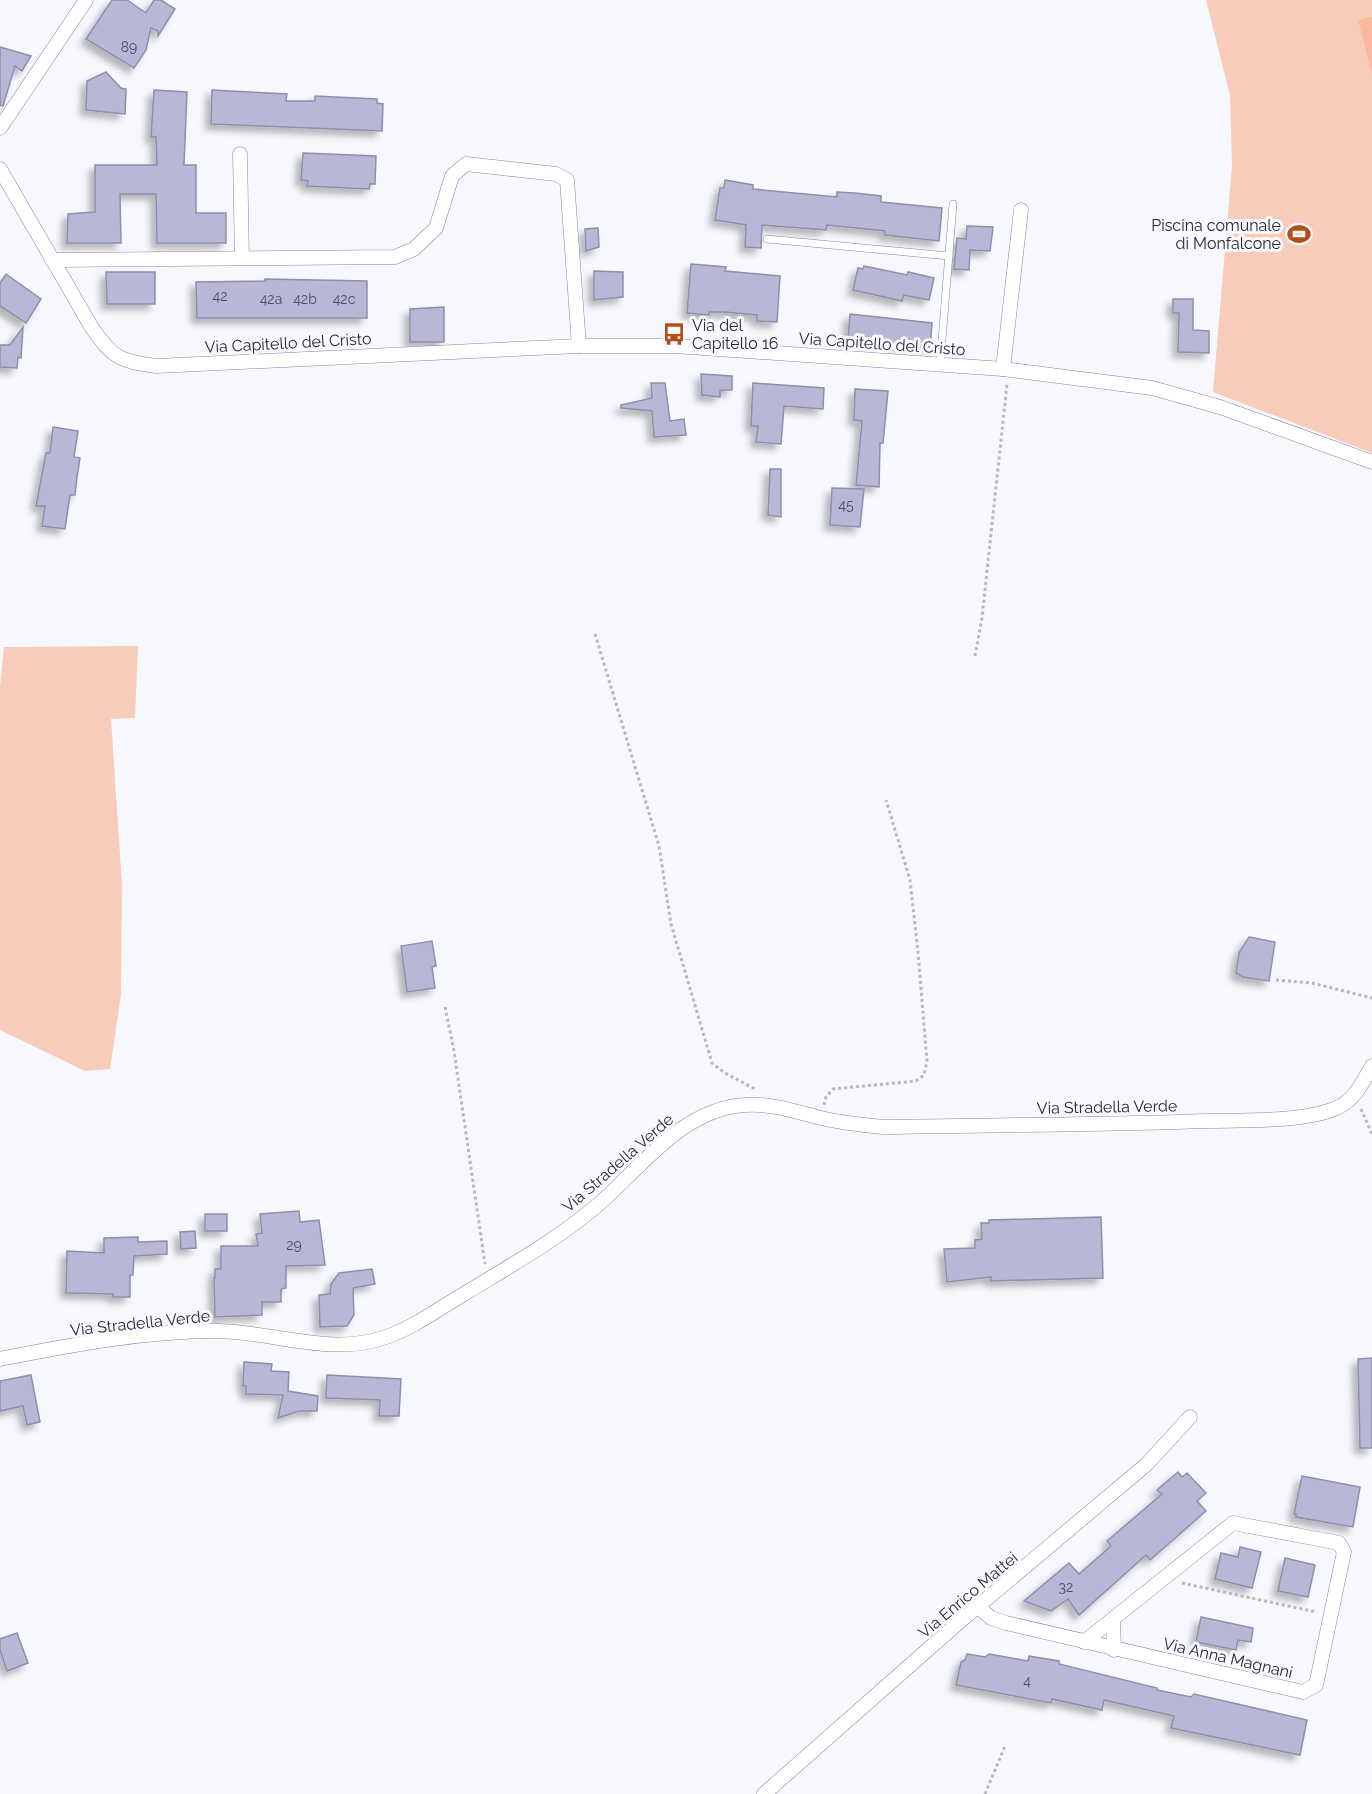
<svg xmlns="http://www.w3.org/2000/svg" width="1372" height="1794" viewBox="0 0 1372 1794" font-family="Raleway,sans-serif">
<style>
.green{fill:#f8ccba}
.water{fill:#fab99d}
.building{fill:#b6b8d5;stroke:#8d8fab;stroke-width:1.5;filter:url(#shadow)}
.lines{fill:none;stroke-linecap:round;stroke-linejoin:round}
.lane-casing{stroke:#8486a1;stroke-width:8}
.street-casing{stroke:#8486a1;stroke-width:15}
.path{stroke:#b7b8bf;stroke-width:3;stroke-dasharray:3 3;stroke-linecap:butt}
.lane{stroke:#fff;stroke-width:7}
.street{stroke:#fff;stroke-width:14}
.labels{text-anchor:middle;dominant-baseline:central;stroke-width:6;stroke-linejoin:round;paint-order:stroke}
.number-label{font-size:14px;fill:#4c4d5d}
.poi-label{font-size:16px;fill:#292935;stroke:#f7f8fe;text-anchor:end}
.street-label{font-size:16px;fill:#292935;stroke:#f7f8fe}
</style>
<defs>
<filter id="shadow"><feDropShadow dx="-5.5" dy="5.5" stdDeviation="3" flood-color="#0004"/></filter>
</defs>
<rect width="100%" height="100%" fill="#f7f8fe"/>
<!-- green -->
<g class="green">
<polygon points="1206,0 1372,0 1372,453 1213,392 1232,166 1230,95"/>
<polygon points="138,646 135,718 111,719 122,885 121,995 110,1069 85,1071 0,1030 0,687 4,647"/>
</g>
<!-- water -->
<polygon class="water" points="1372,17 1372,73 1358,20"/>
<!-- building -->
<g class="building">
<polygon points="112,0 127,0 146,13 154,0 161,0 175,9 158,36 158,31 151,28 146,50 134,68 86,39"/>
<polygon points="0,47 31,56 22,71 15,66 3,106 0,105"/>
<polygon points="106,72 121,88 126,89 125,114 86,110 87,81"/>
<polygon points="154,90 187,92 184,165 196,165 196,213 226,213 226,243 157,243 156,194 120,194 121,243 67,243 68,214 95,212 95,165 157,165 156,137 151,137"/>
<polygon points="212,90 287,94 286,101 315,101 315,96 377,99 377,103 383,104 382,131 211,124"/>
<polygon points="303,153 376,156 375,184 370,184 369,189 307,186 308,181 301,180"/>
<polygon points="725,180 753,185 753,189 837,197 837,192 855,193 881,196 881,202 942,208 939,241 885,235 885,231 827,225 826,230 762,225 761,248 745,247 746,225 715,220 720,188 724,188"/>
<polygon points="967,226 993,227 990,251 970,250 969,270 954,269 957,238 966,239"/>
<polygon points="598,228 599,247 586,251 585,229"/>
<polygon points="691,264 726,267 725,271 780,276 777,322 757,321 757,315 724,312 709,312 709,315 687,313"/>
<polygon points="864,266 907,275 908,272 934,278 929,300 904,295 902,301 853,290 858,268 863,269"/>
<polygon points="594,271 623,272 623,297 594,300"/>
<polygon points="106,272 155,272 155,304 107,304"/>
<polygon points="6,274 41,299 26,323 0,306 0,283"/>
<polygon points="265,279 367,281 367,318 197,318 196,282 265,281"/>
<polygon points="1173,299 1193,299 1193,330 1209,331 1209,353 1178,352 1179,313 1173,313"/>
<polygon points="444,307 444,342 410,342 410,309"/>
<polygon points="850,314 932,323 930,347 890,344 890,340 848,337"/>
<polygon points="23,327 21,358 18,357 17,368 0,367 0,345 10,345"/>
<polygon points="701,374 732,376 732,390 720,390 720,397 702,395"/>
<polygon points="651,383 665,383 670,421 684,419 686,435 654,437 652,411 621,408 621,405 652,398"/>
<polygon points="753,383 824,388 823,409 784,406 781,444 756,442 758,426 751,426"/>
<polygon points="855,389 888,391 883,443 880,443 879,487 856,485 862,421 854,420"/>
<polygon points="53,427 78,431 74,457 80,458 77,477 75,495 70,495 65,529 42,526 45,506 36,506 46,453 50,453"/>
<polygon points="770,469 781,469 781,517 768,515"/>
<polygon points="832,488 864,489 860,527 830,525"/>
<polygon points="1249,937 1275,942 1269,981 1243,977 1236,973 1239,953"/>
<polygon points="432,941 436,966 432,967 435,988 407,992 401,946"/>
<polygon points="299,1211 300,1222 319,1220 325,1265 286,1266 286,1288 281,1289 281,1302 262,1302 262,1315 215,1317 214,1278 215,1278 215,1269 221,1269 221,1246 258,1246 256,1234 262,1233 260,1214"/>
<rect x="205" y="1214" width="22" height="17"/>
<polygon points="1101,1217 1103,1278 991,1281 991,1277 947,1282 944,1249 975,1248 975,1240 982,1239 981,1223 989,1223 989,1220"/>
<polygon points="195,1231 196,1248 181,1249 180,1232"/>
<polygon points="138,1237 138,1242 167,1241 167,1254 134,1256 133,1275 130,1275 130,1297 113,1297 113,1294 66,1293 67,1251 104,1253 104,1238"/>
<polygon points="372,1269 375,1284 353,1288 354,1315 347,1326 320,1327 319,1295 330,1294 331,1284 339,1273"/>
<polygon points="1372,1358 1372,1448 1360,1448 1358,1359"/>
<polygon points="244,1362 272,1364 271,1371 289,1372 288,1391 318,1396 317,1411 299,1411 278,1418 283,1395 246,1394 246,1386 243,1386"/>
<polygon points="31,1375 40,1422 27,1425 23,1406 0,1411 0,1381"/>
<polygon points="327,1375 401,1379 399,1416 379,1416 380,1400 326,1398"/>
<polygon points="1178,1472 1182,1477 1187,1473 1206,1493 1197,1501 1206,1511 1150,1560 1146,1555 1079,1615 1068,1599 1051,1611 1024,1601 1069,1563 1079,1574 1111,1546 1107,1541 1162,1494 1157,1490"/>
<polygon points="1302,1476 1360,1487 1353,1527 1296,1517 1296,1514 1294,1514"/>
<polygon points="1240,1547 1261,1552 1252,1588 1215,1579 1221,1553 1238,1557"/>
<polygon points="1285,1558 1315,1565 1308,1597 1278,1591"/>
<polygon points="1201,1617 1253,1628 1251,1642 1238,1640 1236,1650 1196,1642"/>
<polygon points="17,1633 28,1663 7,1671 0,1650 0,1639"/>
<polygon points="967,1654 985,1657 989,1654 1028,1661 1029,1656 1059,1661 1059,1664 1157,1688 1157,1690 1191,1697 1194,1694 1307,1720 1300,1755 1171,1728 1174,1716 1104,1700 1102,1710 1052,1699 1051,1703 956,1685 961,1662 965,1660"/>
</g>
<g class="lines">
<!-- lane casing -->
<g class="lane-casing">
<g id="lane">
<polyline points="767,239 949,256"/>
<polyline points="940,365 953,204"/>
</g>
</g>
<!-- street casing -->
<g class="street-casing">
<g id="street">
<polyline points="0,128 86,0"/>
<polyline points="240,154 242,258"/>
<path d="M0,169L92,328C114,359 120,361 157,366L579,346H675L1003,369L1152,388L1220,407L1372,462"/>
<polyline points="52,260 395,257 414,249 436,228 452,176 466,164 556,174 567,180 579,346"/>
<polyline points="1003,369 1021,210"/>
<path d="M0,1359C71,1345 143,1331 216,1331C271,1331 329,1356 383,1338C412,1329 438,1309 464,1294C508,1267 553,1242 593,1209C639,1171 680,1109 745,1105C772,1103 796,1112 821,1118C842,1123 862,1125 883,1127C991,1125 1099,1125 1207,1121C1242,1120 1302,1122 1334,1109C1354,1102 1362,1083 1372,1066"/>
<polyline points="978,1607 991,1618 1006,1623 1303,1692 1316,1685 1344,1552 1339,1543 1233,1523 1084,1642"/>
<polyline points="1113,1620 1114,1650"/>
<polyline points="764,1794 958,1623 1147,1464 1190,1417"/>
</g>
</g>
<!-- path -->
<g class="path">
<polyline points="595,634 659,846 671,924 712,1063 725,1073 757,1090"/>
<polyline points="975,656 982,618 1007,384"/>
<polyline points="1276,980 1312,983 1372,998"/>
<polyline points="445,1007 454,1051 485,1264"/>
<polyline points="824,1105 826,1097 833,1089 916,1081 924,1075 927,1061 918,952 910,880 886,800"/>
<polyline points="1361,1109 1372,1134"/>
<polyline points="1182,1583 1316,1612"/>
<polyline points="985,1794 1005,1746"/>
</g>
<!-- lane -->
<use href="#lane" class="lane"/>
<!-- street -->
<use href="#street" class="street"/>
</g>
<!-- icons -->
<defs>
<g id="stadium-bare" transform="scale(1.8)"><path d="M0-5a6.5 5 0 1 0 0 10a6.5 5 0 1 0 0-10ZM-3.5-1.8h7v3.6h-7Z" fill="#b24f19" stroke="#f7f8fe" stroke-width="2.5" paint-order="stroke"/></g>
<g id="bus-bare" transform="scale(1.8)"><path d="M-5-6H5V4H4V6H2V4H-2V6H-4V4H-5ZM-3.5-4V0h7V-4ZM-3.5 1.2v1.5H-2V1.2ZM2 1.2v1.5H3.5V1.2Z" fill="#b24f19" stroke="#f7f8fe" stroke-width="2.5" paint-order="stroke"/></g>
</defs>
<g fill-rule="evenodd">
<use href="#stadium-bare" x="1299" y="234"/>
<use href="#bus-bare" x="674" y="334"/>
</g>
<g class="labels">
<!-- number labels -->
<g class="number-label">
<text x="129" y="47">89</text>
<text x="220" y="296">42</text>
<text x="271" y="299">42a</text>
<text x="305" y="299">42b</text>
<text x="344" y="299">42c</text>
<text x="846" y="505">45</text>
<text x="294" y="1245">29</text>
<text x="1066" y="1587">32</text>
<text x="1027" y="1681">4</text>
</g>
<!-- poi labels -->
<g class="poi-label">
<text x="1281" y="225">Piscina comunale<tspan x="1281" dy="18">di Monfalcone</tspan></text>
<text x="692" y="325" text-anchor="start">Via del<tspan x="692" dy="18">Capitello 16</tspan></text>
</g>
<!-- street labels -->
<g class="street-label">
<text transform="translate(288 343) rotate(-3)">Via Capitello del Cristo</text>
<text transform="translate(882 344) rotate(4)">Via Capitello del Cristo</text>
<text transform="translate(1107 1107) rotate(-1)">Via Stradella Verde</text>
<text transform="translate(618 1163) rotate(-41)">Via Stradella Verde</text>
<text transform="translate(140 1323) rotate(-6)">Via Stradella Verde</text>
<text transform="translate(968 1595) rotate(-40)">Via Enrico Mattei</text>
<text transform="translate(1228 1658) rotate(13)">Via Anna Magnani</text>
</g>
</g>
</svg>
